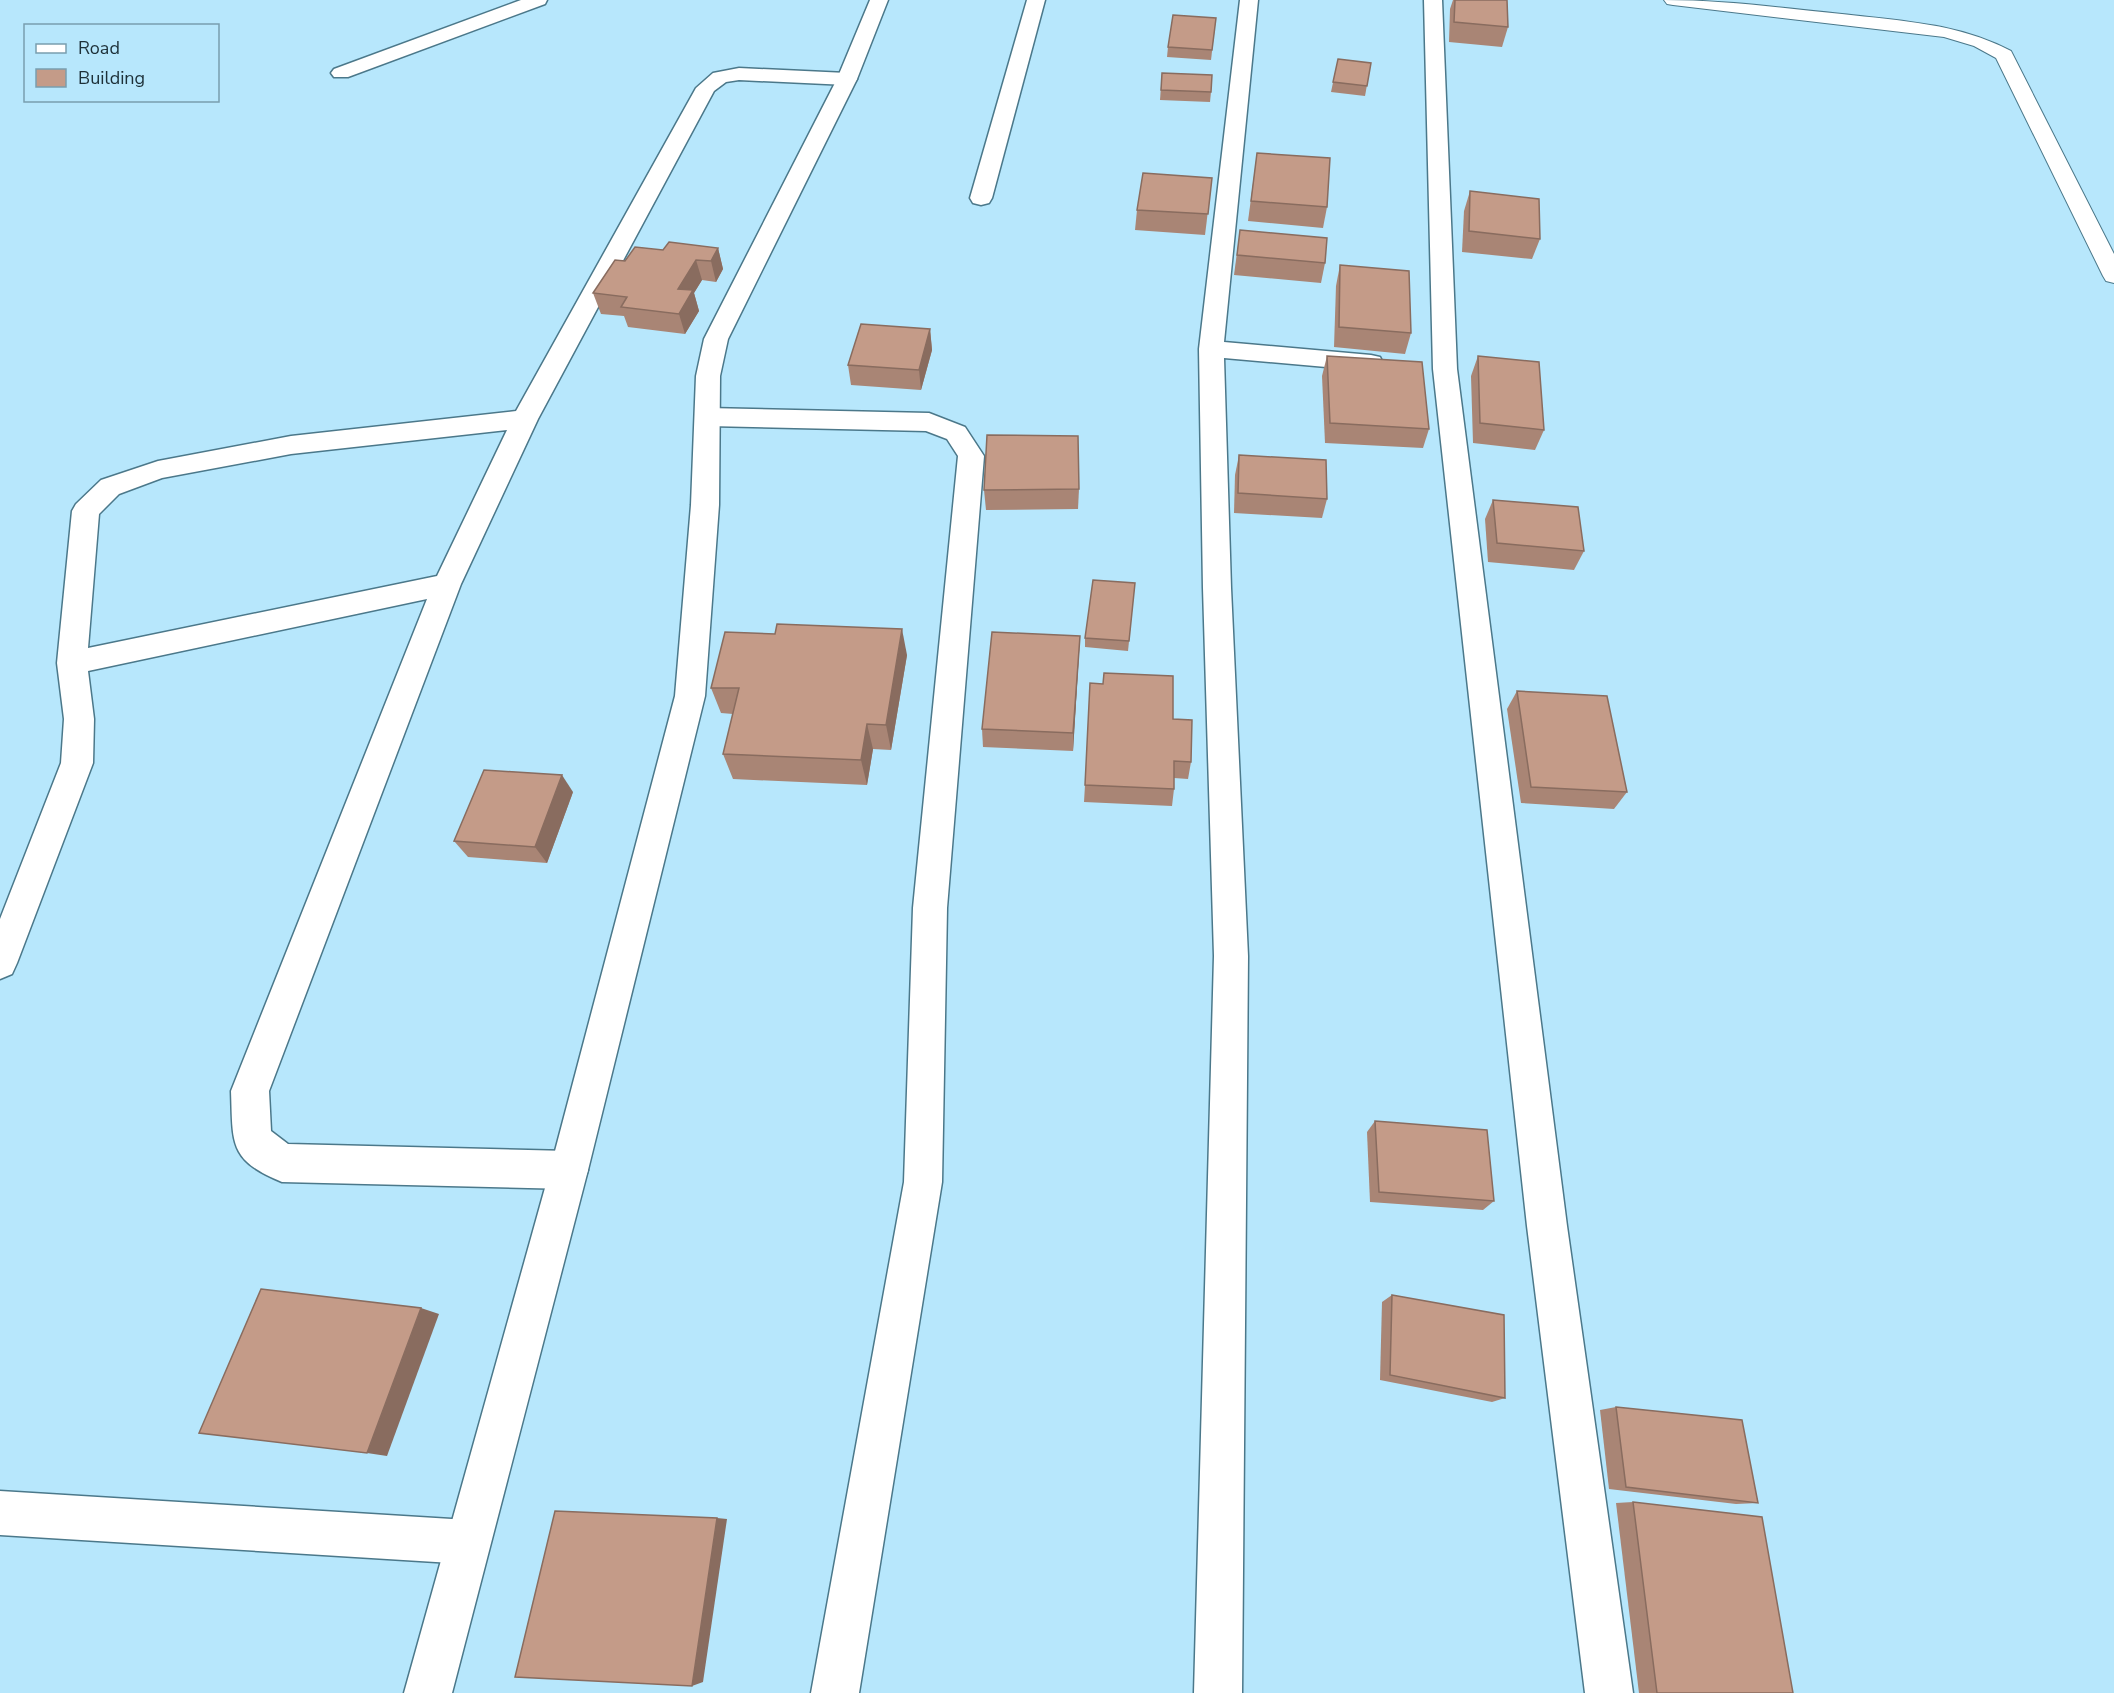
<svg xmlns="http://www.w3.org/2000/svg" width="2114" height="1693" viewBox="0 0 2114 1693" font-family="'Nunito Sans',sans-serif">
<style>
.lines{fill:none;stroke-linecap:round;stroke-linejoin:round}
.lane-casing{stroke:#4b788a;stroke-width:2}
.street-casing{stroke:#4b788a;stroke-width:3}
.secondary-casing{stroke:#4b788a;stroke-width:3}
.lane{fill:#fff;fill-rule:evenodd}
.street{fill:#fff;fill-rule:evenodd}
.secondary{fill:#fff;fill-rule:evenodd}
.wall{fill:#a98575}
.shaded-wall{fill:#896c5f}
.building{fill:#c49b88;stroke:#896c5f;stroke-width:1.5}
</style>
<rect width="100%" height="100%" fill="#b7e7fc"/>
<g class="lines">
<!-- lane casing -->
<g class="lane-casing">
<path id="lane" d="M1664,0C1724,0 1782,8 1842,14C1901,21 1958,23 2011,51L2114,254V283L2106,281L2103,276L1996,58L1974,46L1944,37L1673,5L1667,4Z"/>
</g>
<!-- street casing -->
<g class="street-casing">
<g id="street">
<polygon points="521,0 547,0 545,4 348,77 334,77 331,73 334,69"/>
<polygon points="1027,0 1045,0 992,198 989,203 981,205 973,203 970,198"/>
<polygon points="1240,0 1258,0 1224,342 1371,355 1380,357 1383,363 1380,369 1371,371 1224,358 1231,588 1248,956 1242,1693 1194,1693 1214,956 1203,588 1199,349"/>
<polygon points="1424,0 1442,0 1457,369 1567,1226 1633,1693 1585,1693 1527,1226 1433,369"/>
<path d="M739,68L847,73L854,75L857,79L854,83L847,85L739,80L726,82L714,91L538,419L461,584L269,1091L271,1131L288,1144L569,1151L583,1156L588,1170L583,1184L569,1189L282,1182C228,1160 233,1143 231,1091L427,599L88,671L94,719L93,763L17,963L12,974L0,979V919L61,763L64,719L57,663L72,511L76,504L101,480L158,461L291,436L516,411L696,88L713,73ZM507,430L437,576L88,648L99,514L119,494L162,478L291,454Z"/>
<polygon points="708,408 929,413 965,427 984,456 947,908 942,1182 859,1693 811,1693 904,1182 913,908 958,456 947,439 926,431 708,426 699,423 695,417 699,411"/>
<polygon points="0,1491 468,1520 484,1526 490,1542 484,1558 468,1564 0,1535"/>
</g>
</g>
<!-- secondary casing -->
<g class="secondary-casing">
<polygon id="secondary" points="870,0 888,0 857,79 728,339 720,376 719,505 705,696 588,1170 452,1693 404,1693 550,1170 675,696 691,505 696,376 704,339 837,79"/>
</g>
<!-- lane -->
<use href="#lane" class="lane"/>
<!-- street -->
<use href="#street" class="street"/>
<!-- secondary -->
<use href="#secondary" class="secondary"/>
</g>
<!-- wall -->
<g class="wall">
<polygon points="1453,0 1507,0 1508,27 1502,47 1449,42 1450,9"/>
<polygon points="1216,18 1211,60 1167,57 1168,47"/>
<polygon points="1338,59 1371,63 1365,96 1331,92"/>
<polygon points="1162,73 1211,92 1210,102 1160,100"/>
<polygon points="1257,153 1327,207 1323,228 1248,221"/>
<polygon points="1212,178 1205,235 1135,230 1137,210"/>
<polygon points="1470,191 1540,239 1532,259 1462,252 1464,211"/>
<polygon points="1240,230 1325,263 1321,283 1234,275"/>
<polygon points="718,248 723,269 716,282 702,280 694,293 699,311 685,334 628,327 624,316 601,314 593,293 663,250"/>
<polygon points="1340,265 1411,333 1405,354 1334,347 1336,286"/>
<polygon points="930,329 932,350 921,390 851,385 848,365"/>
<polygon points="1327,356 1429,429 1423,448 1325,443 1322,376"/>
<polygon points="1478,356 1544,430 1535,450 1473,443 1471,376"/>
<polygon points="1239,455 1327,499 1322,518 1234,513 1235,475"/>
<polygon points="1079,489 1078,509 986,510 984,490"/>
<polygon points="1493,500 1584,551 1574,570 1488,562 1485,519"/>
<polygon points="1135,583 1128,651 1085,647 1085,638"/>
<polygon points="1080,636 1073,751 983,747 982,729"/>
<polygon points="907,655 891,750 873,749 867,785 733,779 723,754 733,714 721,713 711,688"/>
<polygon points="1517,691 1627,792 1614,809 1521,803 1507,709"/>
<polygon points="1173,719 1191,762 1188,779 1174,778 1174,789 1172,806 1084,802 1085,785"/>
<polygon points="573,792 547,863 468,857 454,841"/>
<polygon points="1375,1121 1494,1201 1483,1210 1370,1202 1367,1132"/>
<polygon points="1392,1295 1505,1398 1492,1402 1380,1380 1382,1302"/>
<polygon points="1616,1407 1758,1503 1736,1504 1609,1489 1600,1410"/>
<polygon points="1633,1502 1793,1693 1639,1693 1616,1503"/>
</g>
<!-- shaded-wall -->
<g class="shaded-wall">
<polygon points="718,248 723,269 716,282 711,261"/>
<polygon points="696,260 702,280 694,293 699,311 685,334 679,314 678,289"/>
<polygon points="930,329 932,350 921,390 919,370"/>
<polygon points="902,629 907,655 891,750 886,725"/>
<polygon points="1080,636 1079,654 1073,751 1073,733"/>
<polygon points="867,724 873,749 867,785 861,760"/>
<polygon points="562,775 573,792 547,863 535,847"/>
<polygon points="421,1308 439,1314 387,1456 367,1453"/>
<polygon points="717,1518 727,1519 703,1682 692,1686"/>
</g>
<!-- building -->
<g class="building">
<polygon points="1455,0 1507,0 1508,27 1454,22"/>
<polygon points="1173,15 1216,18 1212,50 1168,47"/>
<polygon points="1338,59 1371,63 1367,86 1333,82"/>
<polygon points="1162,73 1212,75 1211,92 1161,90"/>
<polygon points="1257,153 1330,158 1327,207 1251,201"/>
<polygon points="1143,173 1212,178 1208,214 1137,210"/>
<polygon points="1470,191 1539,199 1540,239 1469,231"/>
<polygon points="1240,230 1327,238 1325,263 1237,255"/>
<polygon points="669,242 718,248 711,261 696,260 678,289 693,290 679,314 621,307 627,297 593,293 615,260 625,261 635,247 663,250"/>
<polygon points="1340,265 1409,271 1411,333 1339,327"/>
<polygon points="861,324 930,329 919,370 848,365"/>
<polygon points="1327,356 1422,362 1429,429 1330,423"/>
<polygon points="1478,356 1539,362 1544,430 1480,423"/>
<polygon points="987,435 1078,436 1079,489 984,490"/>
<polygon points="1239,455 1326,460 1327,499 1238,493"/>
<polygon points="1493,500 1578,507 1584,551 1497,543"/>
<polygon points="1093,580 1135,583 1129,641 1085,638"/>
<polygon points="777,624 902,629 886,725 867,724 861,760 723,754 739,688 711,688 725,632 775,634"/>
<polygon points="992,632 1080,636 1073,733 982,729"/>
<polygon points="1104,673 1173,676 1173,719 1192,720 1191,762 1174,761 1174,789 1085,785 1090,683 1103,684"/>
<polygon points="1517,691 1607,696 1627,792 1531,787"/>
<polygon points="484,770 562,775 535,847 454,841"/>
<polygon points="1375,1121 1487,1130 1494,1201 1379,1192"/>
<polygon points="261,1289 421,1308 367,1453 199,1433"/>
<polygon points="1392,1295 1504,1315 1505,1398 1390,1375"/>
<polygon points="1616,1407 1742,1420 1758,1503 1626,1487"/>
<polygon points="1633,1502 1762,1517 1793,1693 1657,1693"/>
<polygon points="555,1511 717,1518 692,1686 515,1677"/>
</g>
<!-- legend -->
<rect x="24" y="24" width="195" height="78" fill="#b7e7fc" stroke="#799eae" stroke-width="1.5"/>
<rect x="36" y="44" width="30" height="9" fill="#ffffff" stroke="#799eae" stroke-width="1.5"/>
<text x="78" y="54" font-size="18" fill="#1d3038">Road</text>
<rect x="36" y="69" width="30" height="18" fill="#c49b88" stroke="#799eae" stroke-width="1.5"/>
<text x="78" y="84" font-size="18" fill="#1d3038">Building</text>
</svg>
